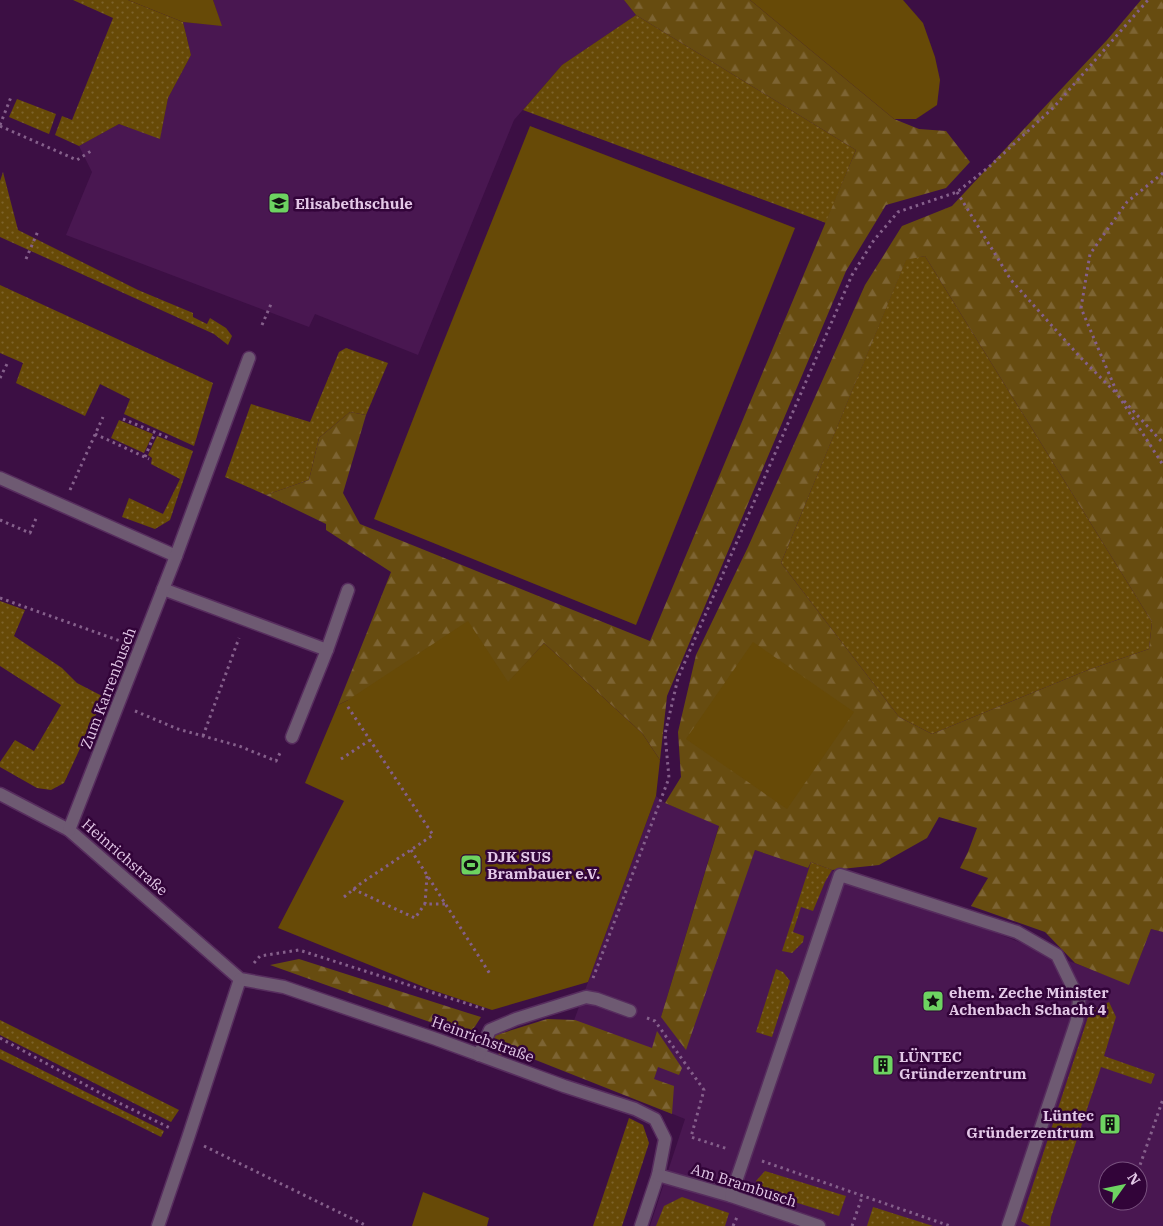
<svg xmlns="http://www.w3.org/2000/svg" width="1163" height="1226" viewBox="0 0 1163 1226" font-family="'IBM Plex Serif',serif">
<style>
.built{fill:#491751;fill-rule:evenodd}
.grass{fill:url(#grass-dots)}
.forest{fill:url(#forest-firs);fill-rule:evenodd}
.park{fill:#674a07}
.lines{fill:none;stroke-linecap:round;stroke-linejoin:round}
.minor-casing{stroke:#572d5e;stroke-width:15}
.path{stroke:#85608b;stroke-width:3;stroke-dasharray:2.5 4;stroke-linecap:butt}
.minor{stroke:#6e5a72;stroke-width:12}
.labels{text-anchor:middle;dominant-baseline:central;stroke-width:5;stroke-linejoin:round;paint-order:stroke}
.poi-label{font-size:15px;font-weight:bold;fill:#e3c8e7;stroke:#320439;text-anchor:start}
.street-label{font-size:15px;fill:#e3c8e7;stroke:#320439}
</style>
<defs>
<pattern id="grass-dots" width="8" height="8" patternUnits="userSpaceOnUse" patternTransform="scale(1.25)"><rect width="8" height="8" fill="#674a07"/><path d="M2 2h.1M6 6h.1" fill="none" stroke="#7d632b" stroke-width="1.8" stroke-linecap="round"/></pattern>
<pattern id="forest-firs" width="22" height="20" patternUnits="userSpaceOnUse" patternTransform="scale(1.25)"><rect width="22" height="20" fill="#674c10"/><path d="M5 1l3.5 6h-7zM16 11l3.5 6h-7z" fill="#7d6433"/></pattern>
</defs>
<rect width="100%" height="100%" fill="#3c0f44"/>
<!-- built -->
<g class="built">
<polygon points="213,0 624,0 636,15 562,65 514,120 418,355 315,314 309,327 66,235 92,172 79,146 119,124 160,138 168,98 191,55 183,22 221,25"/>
<path d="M656,796L665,803L719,825L661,1017L755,850L808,868L811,862L1129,984L1151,929L1163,932V1226H650L685,1119L557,1067ZM1108,1171H1138V1201H1108Z"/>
</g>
<!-- grass -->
<g class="grass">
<polygon points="73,0 128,0 183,22 191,55 168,98 160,139 119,124 79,146 55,135 62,116 72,120 113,18"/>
<polygon points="636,15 856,150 826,223 523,110 562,65"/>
<polygon points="17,99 56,114 49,134 9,117"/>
<polygon points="3,172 18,230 138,290 193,313 193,317 207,324 210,318 226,328 232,336 228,345 214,334 0,237 0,181"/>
<polygon points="925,256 1152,622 1149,649 1088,670 932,734 899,717 781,563 906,259"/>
<polygon points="0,285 213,383 194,446 124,414 130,399 100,384 85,416 16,383 23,363 0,353"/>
<polygon points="346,348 388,363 366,415 350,412 319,438 309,480 266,495 225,477 251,404 310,422 339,352"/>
<polygon points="119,420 153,434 144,453 111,438"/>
<polygon points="157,436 193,451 170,520 155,529 122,517 129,498 163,514 180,479 151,464 152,458 148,455"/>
<polygon points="0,601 25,610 14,636 62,668 77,683 104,697 64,783 51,790 37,788 0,767 0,762 15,740 34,751 61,705 0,666"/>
<polygon points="811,862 832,870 825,882 813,911 801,907 793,932 804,936 803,942 792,953 782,951"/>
<polygon points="776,969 783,972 790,981 772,1037 756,1032"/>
<polygon points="1109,1002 1116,1017 1104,1056 1155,1074 1151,1084 1101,1067 1051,1217 1050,1226 1030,1226 1021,1221 1090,1011"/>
<polygon points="0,1020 179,1110 171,1122 0,1035"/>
<path d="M0,1049L164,1131L161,1137C108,1110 53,1085 0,1059Z"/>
<polygon points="629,1118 643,1125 649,1143 622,1226 593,1226"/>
<polygon points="765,1171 846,1196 839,1216 760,1191 756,1181"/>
<polygon points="682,1197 729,1213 725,1226 656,1226 664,1206"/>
<polygon points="873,1207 933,1226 867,1226"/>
</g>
<!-- forest -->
<g class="forest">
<polygon points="624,0 750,0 894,119 919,129 946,131 970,162 946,188 886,205 846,271 667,696 660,760 642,733 544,643 508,683 348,700 338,705 391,572 326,530 326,524 266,495 309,480 319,438 350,412 366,415 343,493 360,524 650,641 856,150 636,15"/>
<path d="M1141,0H1163V932L1151,929L1129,985L1075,963L1045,932L971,906L988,878L960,868L968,852L977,828L939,817L927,838L879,865L832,870L811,862L808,868L755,850L686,1050L661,1017L719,826L665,803L681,777L678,732L696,655L748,547L865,285L902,226L952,206L1107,40ZM925,256L1152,622L1149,649L1088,670L932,734L899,717L781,563L906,260Z"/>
<polygon points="299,959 468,1013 481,1017 469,1036 270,965"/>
<polygon points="547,1019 575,1020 652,1048 657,1031 682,1068 679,1075 658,1067 654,1079 674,1086 672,1114 513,1051 499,1055 493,1036"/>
</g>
<!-- park -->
<g class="park">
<polygon points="128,0 213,0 222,26 183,22"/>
<polygon points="750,0 903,0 923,23 935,57 940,80 937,105 916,119 894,119"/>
<polygon points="530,126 795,228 636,625 374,519 433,368"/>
<polygon points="468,621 508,682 544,643 642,733 660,760 656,796 588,982 492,1010 429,989 278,928 344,801 305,783 338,705 348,700"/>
<polygon points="753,642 854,712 787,809 686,739"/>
<polygon points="423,1192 489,1218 487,1226 412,1226"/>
</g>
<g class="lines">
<!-- minor casing -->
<g class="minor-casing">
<g id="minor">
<polyline points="0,478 176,556"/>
<polyline points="163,589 327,650"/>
<polyline points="292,737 327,650 348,590"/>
<polyline points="0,794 69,830 240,979 284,987 436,1039 564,1086 635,1109 655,1119 665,1139 658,1175 641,1226"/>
<polyline points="69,830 176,556 249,358"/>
<polyline points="479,1055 490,1030 516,1019 586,997 597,999 630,1011"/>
<polyline points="658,1175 731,1196 819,1226"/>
<polyline points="731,1196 840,875 1017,932 1057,955 1079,1000 1077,1020 1008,1226"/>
<polyline points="158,1226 188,1138 240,979"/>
</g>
</g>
<!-- path -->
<g class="path">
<polyline points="0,125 11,97"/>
<polyline points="0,126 77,160 91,151"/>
<polyline points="1163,173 1127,202 1090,254 1081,308 1118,395 1163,465"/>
<polyline points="957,192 1011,280 1080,357 1116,393"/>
<polyline points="26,259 38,231"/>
<polyline points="262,325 271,304"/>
<polyline points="0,378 7,364"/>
<polyline points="1124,401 1163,443"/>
<polyline points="123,419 171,439"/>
<polyline points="95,434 149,459"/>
<polyline points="145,457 155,433"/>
<polyline points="70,490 103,417"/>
<polyline points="0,520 30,533 37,516"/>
<polyline points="0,598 123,642"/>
<polyline points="135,711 178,729 239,746 276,761 281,751"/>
<polyline points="203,736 239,638"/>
<polyline points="341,759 370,740"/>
<polyline points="411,850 490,974"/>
<polyline points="427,876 425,904 445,904"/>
<polyline points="353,889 415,918 425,904"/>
<polyline points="344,897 360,884 433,835 346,704"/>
<polyline points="254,963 260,956 299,950 487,1010"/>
<polyline points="593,978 669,778 665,734 678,678 852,275 874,240 898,212 957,192 990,166 1054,107 1148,0"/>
<polyline points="647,1018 655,1021 704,1090 691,1137 728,1149"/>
<polyline points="0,1038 111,1099 172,1129"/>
<polyline points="204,1146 367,1226"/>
<polyline points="762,1161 950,1226"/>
<polyline points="1138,1171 1163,1099"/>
<polyline points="733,1226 737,1217"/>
<polyline points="852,1226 862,1197"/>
</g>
<!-- minor -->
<use href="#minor" class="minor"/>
</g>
<!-- icons -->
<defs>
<g id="school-square" transform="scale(1.125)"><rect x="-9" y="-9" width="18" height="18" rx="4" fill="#6dd361" stroke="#320439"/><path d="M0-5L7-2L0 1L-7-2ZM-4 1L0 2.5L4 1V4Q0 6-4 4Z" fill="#111"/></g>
<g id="stadium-square" transform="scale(1.125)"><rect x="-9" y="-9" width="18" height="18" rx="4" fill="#6dd361" stroke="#320439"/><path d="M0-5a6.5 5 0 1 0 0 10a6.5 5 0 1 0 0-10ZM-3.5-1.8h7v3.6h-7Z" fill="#111"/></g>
<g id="sight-square" transform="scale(1.125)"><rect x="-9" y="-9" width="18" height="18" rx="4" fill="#6dd361" stroke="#320439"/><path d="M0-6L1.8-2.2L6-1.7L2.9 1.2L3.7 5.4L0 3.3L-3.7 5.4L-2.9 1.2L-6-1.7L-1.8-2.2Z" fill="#111"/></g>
<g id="building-square" transform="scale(1.125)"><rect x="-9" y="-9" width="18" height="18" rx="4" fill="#6dd361" stroke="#320439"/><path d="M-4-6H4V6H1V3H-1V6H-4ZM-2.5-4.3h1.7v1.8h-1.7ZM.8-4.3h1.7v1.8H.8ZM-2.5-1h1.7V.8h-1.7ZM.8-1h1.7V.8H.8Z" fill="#111"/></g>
</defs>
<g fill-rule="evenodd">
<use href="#school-square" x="279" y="203"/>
<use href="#stadium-square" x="471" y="865"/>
<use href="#sight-square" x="933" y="1001"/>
<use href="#building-square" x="883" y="1065"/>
<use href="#building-square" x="1110" y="1124"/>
</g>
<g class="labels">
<!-- poi labels -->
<g class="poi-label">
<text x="295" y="203">Elisabethschule</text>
<text x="487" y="856">DJK SUS<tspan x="487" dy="17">Brambauer e.V.</tspan></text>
<text x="949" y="992">ehem. Zeche Minister<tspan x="949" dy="17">Achenbach Schacht 4</tspan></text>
<text x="899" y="1056">LÜNTEC<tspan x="899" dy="17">Gründerzentrum</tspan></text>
<text x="1094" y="1115" text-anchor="end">Lüntec<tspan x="1094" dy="17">Gründerzentrum</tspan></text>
</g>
<!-- street labels -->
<g class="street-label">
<text transform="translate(108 688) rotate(-69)">Zum Karrenbusch</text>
<text transform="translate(125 857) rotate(41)">Heinrichstraße</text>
<text transform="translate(483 1039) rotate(20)">Heinrichstraße</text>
<text transform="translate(744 1185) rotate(18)">Am Brambusch</text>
</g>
</g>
<!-- north arrow -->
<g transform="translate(1123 1186) rotate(57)"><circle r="24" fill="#320439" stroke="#79527f"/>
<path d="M0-4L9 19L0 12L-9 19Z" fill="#6dd361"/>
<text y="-8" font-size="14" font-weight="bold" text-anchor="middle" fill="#e3c8e7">N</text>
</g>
</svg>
